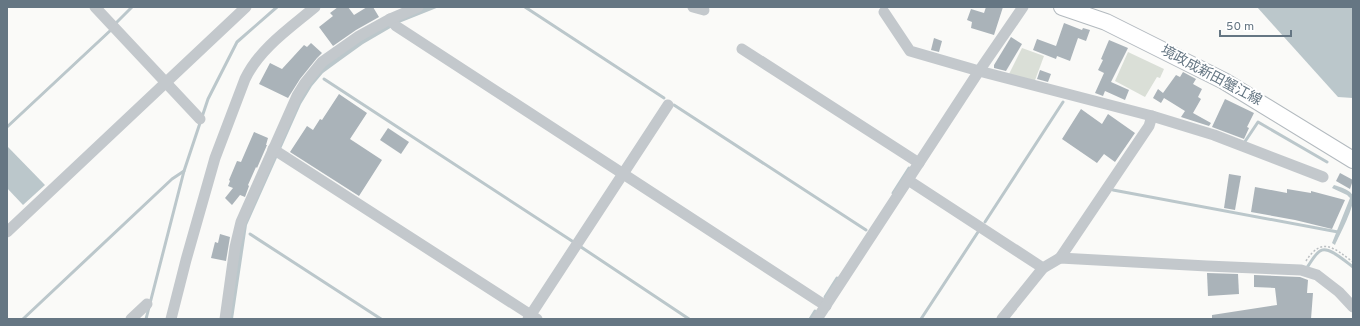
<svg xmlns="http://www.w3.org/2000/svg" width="1360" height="326" viewBox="0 0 1360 326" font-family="Overpass,'Noto Sans JP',sans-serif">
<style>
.green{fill:#dadfd7}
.water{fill:#bbc7cb}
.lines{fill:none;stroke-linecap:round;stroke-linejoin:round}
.stream{stroke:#bbc7cb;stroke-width:3}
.building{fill:#aab3b9}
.secondary-casing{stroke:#b3babf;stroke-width:18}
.path{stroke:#bbbfc2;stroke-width:1.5;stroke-dasharray:2 2;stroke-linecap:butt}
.street{stroke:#c3c8cc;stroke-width:11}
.secondary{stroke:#fff;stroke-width:16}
.labels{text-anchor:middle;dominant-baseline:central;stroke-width:4;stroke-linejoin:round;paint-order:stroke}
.street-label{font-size:14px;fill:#657683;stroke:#fff}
</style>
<rect width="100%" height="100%" fill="#fafaf8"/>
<!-- green -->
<g class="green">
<polygon points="1022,48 1044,56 1034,83 1008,76"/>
<polygon points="1128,52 1164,69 1160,78 1157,77 1145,97 1115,81"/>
</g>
<!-- water -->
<g class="water">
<polygon points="425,7 439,7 399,23 363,44 338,62 323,73 312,86 301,104 247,225 233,319 229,319 239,238 297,102 323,67 340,53 390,23"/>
<polygon points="1257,7 1353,7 1353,98 1338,97"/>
<polygon points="7,146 45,185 23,205 7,188"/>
<path d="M1334,185C1340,187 1351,190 1353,196C1356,204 1339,236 1335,245L1332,243L1350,198L1347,195L1332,188Z"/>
</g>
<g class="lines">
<!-- stream -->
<g class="stream">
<polyline points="525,7 664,98"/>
<polyline points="115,24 132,7"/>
<polyline points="324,79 572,241"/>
<polyline points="674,105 866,230"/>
<polyline points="7,127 112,29"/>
<polyline points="1244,143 1258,122 1327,162"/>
<polyline points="1113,190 1338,232"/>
<polyline points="893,193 909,168"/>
<polyline points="985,222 1063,102"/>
<polyline points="250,234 381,319"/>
<polyline points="581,247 689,319"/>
<path d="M1308,266C1311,262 1315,254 1320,251C1328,245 1346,262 1353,267"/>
<polyline points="825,297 837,278"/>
<polyline points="23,319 172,179 184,171"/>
<polyline points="146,319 184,171 208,99 237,42 277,7"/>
<polyline points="810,319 815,311"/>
<polyline points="921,319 978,232"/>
</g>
</g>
<!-- building -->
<g class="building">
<polygon points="338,7 348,7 354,15 367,7 373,7 379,17 356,30 333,46 319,27 333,16 330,13"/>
<polygon points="986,7 1003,7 994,35 971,28 972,22 967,20 971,9 984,13"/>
<polygon points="1064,23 1082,30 1083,28 1090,30 1086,41 1078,38 1070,61 1057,56 1056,59 1033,50 1037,39 1056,46"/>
<polygon points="1011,37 1022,44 1006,71 994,68 994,65"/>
<polygon points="934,38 942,41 939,52 931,50"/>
<polygon points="1109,40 1128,48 1111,82 1129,90 1125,100 1105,91 1103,96 1095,93 1104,73 1098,70 1103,60 1101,59"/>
<polygon points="311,43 322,53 317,58 300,79 288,98 259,84 270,63 282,69 304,45 307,47"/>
<polygon points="1040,70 1051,74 1048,82 1037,79"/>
<polygon points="1183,72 1196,79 1193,84 1202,89 1198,97 1201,99 1193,113 1211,123 1209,126 1184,118 1181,117 1185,111 1164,98 1161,103 1153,98 1158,89 1163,93 1176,75 1180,77"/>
<polygon points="339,94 367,113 350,139 382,160 359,196 290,152 307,126 313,130 320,119 322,120"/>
<polygon points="1225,99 1254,113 1247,127 1249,128 1244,139 1212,127"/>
<polygon points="1081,109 1102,124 1108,114 1135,133 1115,162 1104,154 1097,163 1062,139"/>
<polygon points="388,128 409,142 401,154 380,140"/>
<polygon points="254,132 268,138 266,145 267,145 257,168 256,167 248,185 249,186 245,197 240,195 232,205 225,198 233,188 228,186 230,181 229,180 237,161 241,162"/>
<polygon points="1340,173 1353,180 1350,189 1336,181"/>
<polygon points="1229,174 1241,176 1235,210 1224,208"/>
<polygon points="1255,187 1287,193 1287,189 1311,193 1311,191 1345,200 1332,229 1295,220 1251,212"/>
<polygon points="220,234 230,237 226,261 211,258 215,242 218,243"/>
<polygon points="1207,273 1238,274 1239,294 1208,296"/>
<polygon points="1254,275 1300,277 1308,280 1307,293 1313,293 1311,319 1212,319 1212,315 1277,305 1275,288 1254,287"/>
</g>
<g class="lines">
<!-- secondary casing -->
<g class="secondary-casing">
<polyline id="secondary" points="1062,7 1106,22 1224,81 1353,160"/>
</g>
<!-- path -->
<path class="path" d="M1306,261C1322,236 1334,248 1353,262"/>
<!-- street -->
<g class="street">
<polyline points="95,7 200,119"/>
<polyline points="693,7 704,10"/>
<polyline points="884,12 910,51 979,71 1152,116 1214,135 1323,177"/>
<polyline points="390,19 396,26 826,306"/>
<polyline points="742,49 919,163"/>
<polyline points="273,149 537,319"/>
<polyline points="908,180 1043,268"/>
<polyline points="7,232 246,7"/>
<polyline points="1060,258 1149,126 1152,116"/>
<polyline points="131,319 147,304"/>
<path d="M171,319L186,260L215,158L245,79C260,48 290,28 315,7"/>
<polyline points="225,319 235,247 241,222 297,96 305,83 322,62 359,36 390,19 418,7"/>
<polyline points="528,319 668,105"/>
<polyline points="817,319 979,71 1023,7"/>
<polyline points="1002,319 1043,268 1060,258 1207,266 1301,270 1317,275 1339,292 1353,307"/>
</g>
<!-- secondary -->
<use href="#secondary" class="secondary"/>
</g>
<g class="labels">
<!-- street labels -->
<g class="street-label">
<text transform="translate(1211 76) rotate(28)">境政成新田蟹江線</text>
</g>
</g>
<!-- border -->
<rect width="1360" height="326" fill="none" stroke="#657683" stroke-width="16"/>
<!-- scale -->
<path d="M1220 30v6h71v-6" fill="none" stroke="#657683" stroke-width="2"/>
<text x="1226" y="30" font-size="12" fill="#657683" stroke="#ffffff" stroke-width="3" paint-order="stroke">50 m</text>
</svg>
